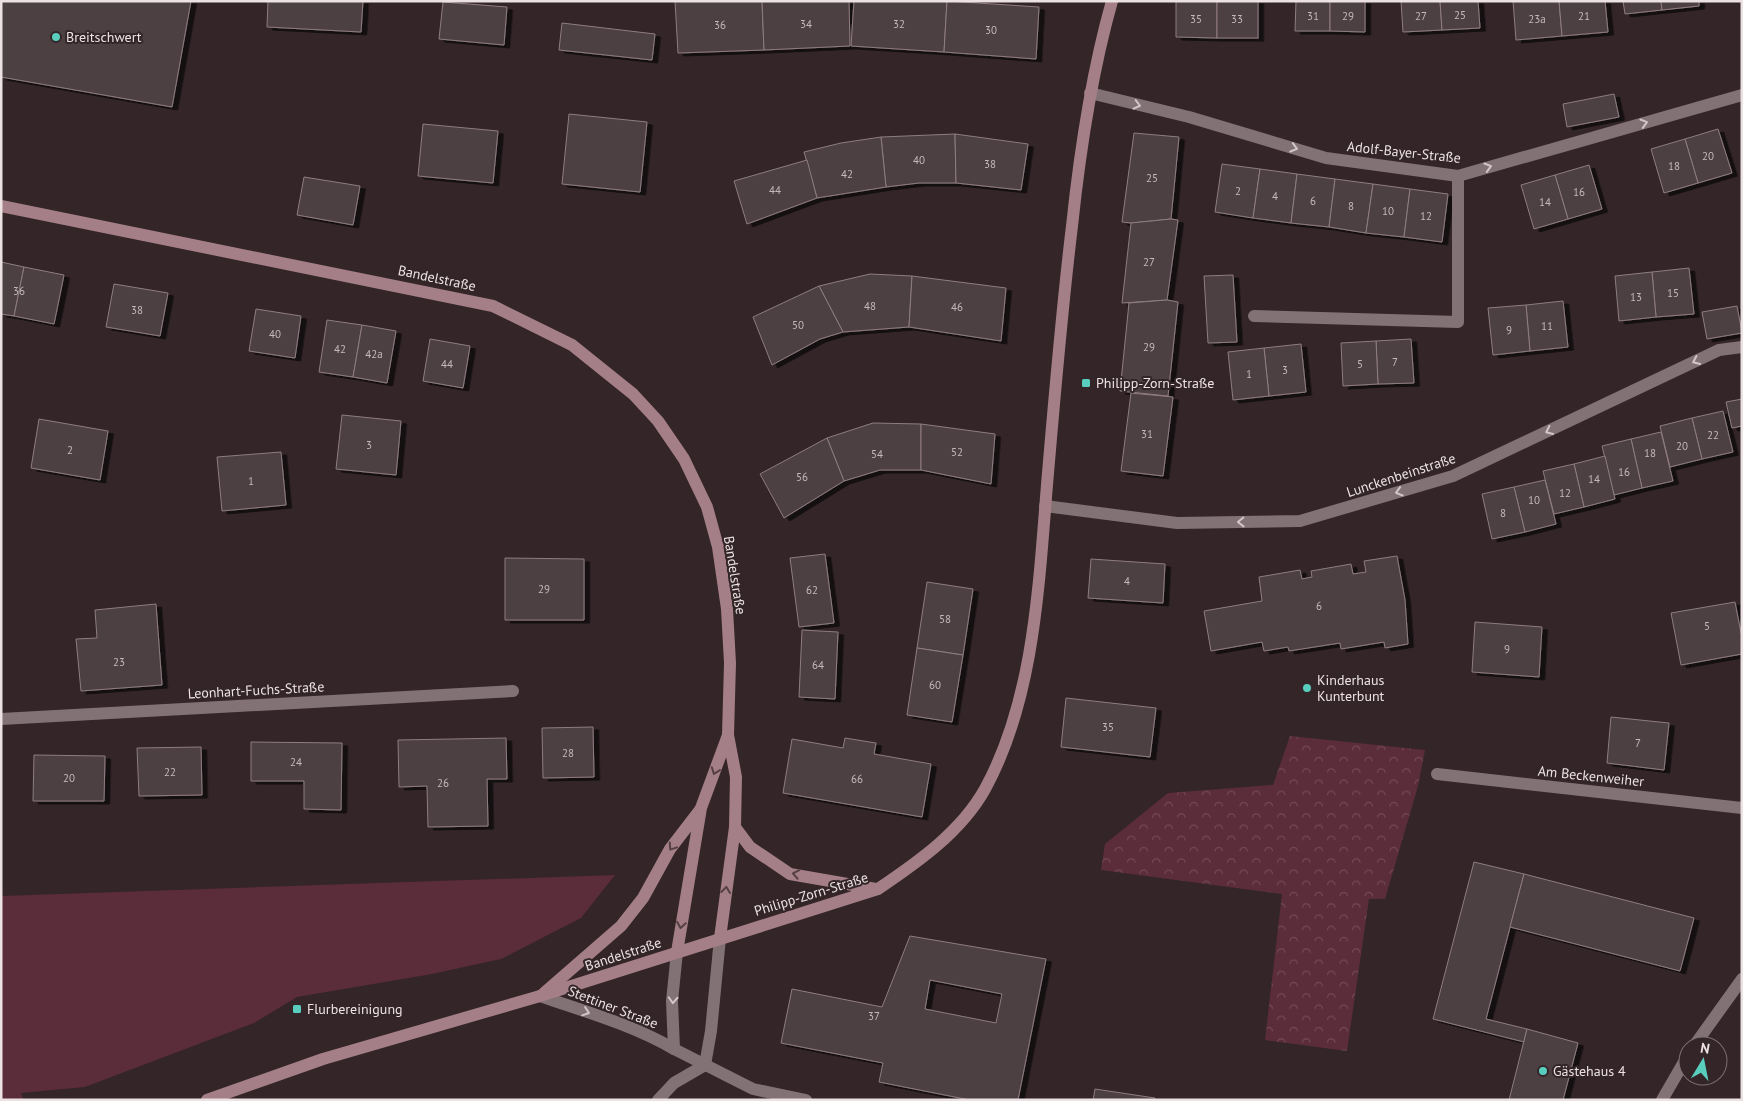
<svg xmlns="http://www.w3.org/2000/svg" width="1743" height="1101" viewBox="0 0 1743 1101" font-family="'PT Sans',sans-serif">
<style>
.grass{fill:#5b2c39}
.forest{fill:url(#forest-crowns)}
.building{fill:#4e3f42;stroke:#8e7d81;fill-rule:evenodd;filter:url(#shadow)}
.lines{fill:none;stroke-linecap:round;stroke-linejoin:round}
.street{stroke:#827275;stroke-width:12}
.secondary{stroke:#a47f87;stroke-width:12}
.oneway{stroke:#d2c6c8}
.oneway2{stroke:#554044}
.poi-dot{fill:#59cebf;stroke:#332528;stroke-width:2}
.labels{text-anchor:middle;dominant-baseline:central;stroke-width:4;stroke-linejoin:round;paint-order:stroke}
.number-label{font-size:11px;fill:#c4b9bc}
.poi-label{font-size:14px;fill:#ece2e4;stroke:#332528;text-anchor:start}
.street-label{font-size:14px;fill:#ece2e4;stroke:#332528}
</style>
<defs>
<pattern id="forest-crowns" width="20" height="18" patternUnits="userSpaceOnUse" patternTransform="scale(1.25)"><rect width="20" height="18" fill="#5b2c39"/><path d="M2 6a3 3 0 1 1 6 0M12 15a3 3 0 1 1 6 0" fill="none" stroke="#734a56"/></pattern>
<filter id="shadow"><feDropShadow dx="5.5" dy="3" stdDeviation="0" flood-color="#0009"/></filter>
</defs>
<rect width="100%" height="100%" fill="#332528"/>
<!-- grass -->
<polygon class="grass" points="615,875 581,918 501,959 432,974 297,997 254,1023 85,1087 21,1093 24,1100 1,1100 1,896"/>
<!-- forest -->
<polygon class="forest" points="1290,736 1425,750 1418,786 1385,899 1369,899 1347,1051 1265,1040 1282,894 1101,870 1105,844 1168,793 1273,785"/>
<!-- building -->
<g class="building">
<polygon points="1,1 191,1 172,107 1,77"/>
<polygon points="268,1 363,1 361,32 267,27"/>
<polygon points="675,1 762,1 764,50 678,53"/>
<polygon points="762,1 849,1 850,46 764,50"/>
<polygon points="854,1 947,1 944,52 851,46"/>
<polygon points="947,1 1039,7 1036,59 944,52"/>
<polygon points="1176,1 1217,1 1217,38 1176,37"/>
<rect x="1217" y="1" width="41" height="37"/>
<polygon points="1296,1 1330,1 1330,31 1295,31"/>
<polygon points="1330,1 1365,1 1365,32 1330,31"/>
<polygon points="1401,1 1440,1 1442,30 1403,32"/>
<polygon points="1440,1 1478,1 1480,28 1442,30"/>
<polygon points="1513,1 1559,1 1562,36 1516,40"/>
<polygon points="1559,1 1605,1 1608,32 1562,36"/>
<polygon points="1623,1 1661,1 1662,10 1625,14"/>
<polygon points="1661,1 1699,1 1699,6 1662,10"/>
<polygon points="443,2 507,7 504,45 439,39"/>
<polygon points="562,23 655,34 652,60 559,50"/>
<polygon points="1614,94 1619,117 1567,127 1563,104"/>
<polygon points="569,114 647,122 640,192 562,184"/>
<polygon points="423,124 498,131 493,183 418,176"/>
<polygon points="1718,129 1732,173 1698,183 1685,139"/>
<polygon points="1134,133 1179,137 1171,219 1131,223 1122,222"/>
<polygon points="955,134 956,183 919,183 886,187 881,137"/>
<polygon points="955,134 1028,144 1021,190 956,183"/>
<polygon points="881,137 886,187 817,198 804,152 841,143"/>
<polygon points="1685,139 1698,183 1664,193 1651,149"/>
<polygon points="807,160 817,198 747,224 734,181"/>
<polygon points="1222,164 1260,169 1253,218 1215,212"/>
<polygon points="1589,165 1602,209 1568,219 1555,175"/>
<polygon points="1260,169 1297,174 1291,223 1253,218"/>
<polygon points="1297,174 1335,179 1329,227 1291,223"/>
<polygon points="1555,175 1568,219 1534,229 1521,185"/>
<polygon points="304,177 360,186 353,225 297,215"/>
<polygon points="1335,179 1373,184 1366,233 1329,227"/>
<polygon points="1373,184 1410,189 1404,237 1366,233"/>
<polygon points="1410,189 1448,194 1442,242 1404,237"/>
<polygon points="1171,219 1178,220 1167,300 1122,303 1131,223"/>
<polygon points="1,262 24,267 14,316 1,314"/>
<polygon points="24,267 64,275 54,324 14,316"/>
<polygon points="1689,268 1694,314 1656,317 1652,272"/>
<polygon points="1652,272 1656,317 1619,321 1615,276"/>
<polygon points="870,274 912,276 909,327 843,332 819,286"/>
<polygon points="1233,275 1237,342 1208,343 1204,276"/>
<polygon points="912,276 1006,288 1001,341 909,327"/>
<polygon points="114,284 168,293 160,336 106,327"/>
<polygon points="819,286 843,332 820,339 772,365 753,317"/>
<polygon points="1167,300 1178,302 1168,396 1120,391 1129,303"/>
<polygon points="1563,301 1568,347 1530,351 1526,305"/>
<polygon points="1526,305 1530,351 1493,355 1488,308"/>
<polygon points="1737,306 1742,333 1707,339 1702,312"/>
<polygon points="256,309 301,316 295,358 249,351"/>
<polygon points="327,320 362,325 353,377 319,372"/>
<polygon points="362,325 396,331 387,383 353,377"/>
<polygon points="430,339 470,346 463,388 423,381"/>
<polygon points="1411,339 1414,383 1378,384 1376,341"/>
<polygon points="1376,341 1378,384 1343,386 1341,343"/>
<polygon points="1301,344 1306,392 1269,396 1264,348"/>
<polygon points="1264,348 1269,396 1233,400 1228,352"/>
<polygon points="1131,393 1173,397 1163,476 1121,471"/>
<polygon points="1742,399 1742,426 1732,428 1726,402"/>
<polygon points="1723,411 1733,452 1702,459 1692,418"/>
<polygon points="342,415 401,421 396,475 336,469"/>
<polygon points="1692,418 1702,459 1670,467 1660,426"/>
<polygon points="39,419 108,431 100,480 31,468"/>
<polygon points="873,423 921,424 921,470 880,470 844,481 827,438"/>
<polygon points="921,424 995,434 991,484 921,470"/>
<polygon points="1661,432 1673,481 1642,488 1631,439"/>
<polygon points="827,438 844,481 784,518 760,474"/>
<polygon points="1631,439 1642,488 1614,495 1602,446"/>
<polygon points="281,452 286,505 222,511 217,457"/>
<polygon points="1605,456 1615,499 1584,507 1574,464"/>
<polygon points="1574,464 1584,507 1554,514 1543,471"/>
<polygon points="1545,480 1556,524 1525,532 1514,487"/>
<polygon points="1514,487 1525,532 1492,539 1482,494"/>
<polygon points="825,554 834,623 799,627 790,558"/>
<polygon points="1397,556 1405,600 1408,644 1385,648 1384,642 1341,649 1340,643 1289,651 1288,647 1264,651 1262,642 1211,651 1204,611 1262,601 1259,577 1300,570 1302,579 1312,577 1311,571 1351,564 1353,574 1366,572 1364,561"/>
<polygon points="505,558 584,559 584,620 505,620"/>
<polygon points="1091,559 1165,564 1163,603 1088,598"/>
<polygon points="927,582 973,589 963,655 917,648"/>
<polygon points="1735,602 1742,638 1742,654 1681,665 1671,613"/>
<polygon points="156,604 162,685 81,691 76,639 97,638 95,610"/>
<polygon points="1475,622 1542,627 1539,677 1472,672"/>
<polygon points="802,630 838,632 835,699 799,697"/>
<polygon points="917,648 963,655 952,722 907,715"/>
<polygon points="1066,698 1156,708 1150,757 1061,747"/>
<polygon points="1611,717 1669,723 1664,770 1607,763"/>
<polygon points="593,727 594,777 543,778 542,728"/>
<polygon points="506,738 507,779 487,779 488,826 428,827 427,786 399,787 398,740"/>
<polygon points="845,738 876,743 874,754 931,764 922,817 783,793 792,739 843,748"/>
<polygon points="251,742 342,743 341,810 304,809 304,781 251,781"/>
<polygon points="201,747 202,795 139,796 137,748"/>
<polygon points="34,755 105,756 104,801 33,801"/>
<polygon points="1474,862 1524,874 1486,1019 1527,1029 1524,1042 1433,1019"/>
<polygon points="1524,874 1694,918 1680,971 1510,927"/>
<path d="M910,936L1046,959L1018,1100H970L879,1082L883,1063L781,1043L792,989L882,1007ZM930,980L1002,994L996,1023L925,1009Z"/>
<polygon points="1527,1029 1578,1043 1563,1100 1509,1100"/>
<polygon points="1095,1089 1155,1098 1154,1100 1093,1100"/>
</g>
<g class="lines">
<!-- street -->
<g class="street">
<polyline points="1090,93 1189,117 1326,158 1458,176 1742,95"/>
<polyline points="1254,316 1458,322 1458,176"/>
<polyline points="1045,506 1177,523 1300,521 1453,476 1719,350 1742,347"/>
<polyline points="1,719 513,691"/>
<polyline points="1437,774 1742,808"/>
<polyline points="677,952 672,1001 674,1049 753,1089 806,1100"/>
<path d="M540,996C586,1012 633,1025 674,1049"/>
<polyline points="1694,1046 1742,979"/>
<polyline points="705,1065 711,1031 720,938"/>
<polyline points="658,1100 674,1083 705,1065"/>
<polyline points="1662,1100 1688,1055"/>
</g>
<!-- secondary -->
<g class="secondary">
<polyline points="1,206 493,306 572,345 633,394 658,421 684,459 707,507 718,547 727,609 730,663 728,735 701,808 677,952"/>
<polyline points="735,827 750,847 790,874 876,889"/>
<polyline points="720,938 735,827 736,777 728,735"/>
<polyline points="544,993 621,926 643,898 670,849 700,810"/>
<path d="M207,1100L323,1059L540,996L878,889C918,862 961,832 985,789C1036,696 1039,577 1048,473C1055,391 1062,308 1072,226C1080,150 1091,75 1112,1"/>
</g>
</g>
<!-- one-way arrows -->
<defs><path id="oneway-chevron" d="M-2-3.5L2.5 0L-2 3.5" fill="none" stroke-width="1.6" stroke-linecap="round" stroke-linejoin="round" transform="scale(1.25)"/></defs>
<g class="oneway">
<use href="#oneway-chevron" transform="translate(1137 105) rotate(14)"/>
<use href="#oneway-chevron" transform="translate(1644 123) rotate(-16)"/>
<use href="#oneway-chevron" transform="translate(1294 148) rotate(16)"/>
<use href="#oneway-chevron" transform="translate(1488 167) rotate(-16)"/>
<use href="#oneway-chevron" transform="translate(1696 361) rotate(155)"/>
<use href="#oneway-chevron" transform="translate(1549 431) rotate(155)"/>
<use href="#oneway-chevron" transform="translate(1399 492) rotate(163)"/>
<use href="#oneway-chevron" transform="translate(1241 522) rotate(179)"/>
<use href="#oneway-chevron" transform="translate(673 1000) rotate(93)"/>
<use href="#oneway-chevron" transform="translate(586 1012) rotate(19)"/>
</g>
<g class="oneway2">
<use href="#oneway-chevron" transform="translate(715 771) rotate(110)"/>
<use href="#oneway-chevron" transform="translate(672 847) rotate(124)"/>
<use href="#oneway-chevron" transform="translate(796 874) rotate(-169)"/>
<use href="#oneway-chevron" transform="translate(726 890) rotate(-83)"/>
<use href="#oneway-chevron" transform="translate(681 925) rotate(99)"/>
</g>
<!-- markers -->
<g class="poi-dot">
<circle cx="56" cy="37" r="5"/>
<rect x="1081" y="378" width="10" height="10" rx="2.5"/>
<circle cx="1307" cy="688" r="5"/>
<rect x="292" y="1004" width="10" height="10" rx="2.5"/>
<circle cx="1543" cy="1071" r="5"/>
</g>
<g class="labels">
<!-- number labels -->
<g class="number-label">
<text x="1460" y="15">25</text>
<text x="1313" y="16">31</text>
<text x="1348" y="16">29</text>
<text x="1421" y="16">27</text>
<text x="1584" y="16">21</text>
<text x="1196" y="19">35</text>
<text x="1237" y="19">33</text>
<text x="1537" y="19">23a</text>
<text x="806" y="24">34</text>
<text x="899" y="24">32</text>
<text x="720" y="25">36</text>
<text x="991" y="30">30</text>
<text x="1708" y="156">20</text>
<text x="919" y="160">40</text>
<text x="990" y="164">38</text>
<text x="1674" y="166">18</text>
<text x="847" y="174">42</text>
<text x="1152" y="178">25</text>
<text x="775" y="190">44</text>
<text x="1238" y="191">2</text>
<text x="1579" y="192">16</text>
<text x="1275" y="196">4</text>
<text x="1313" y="201">6</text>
<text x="1545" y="202">14</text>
<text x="1351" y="206">8</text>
<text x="1388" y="211">10</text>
<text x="1426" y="216">12</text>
<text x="1149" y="262">27</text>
<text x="19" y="291">36</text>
<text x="1673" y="293">15</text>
<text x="1636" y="297">13</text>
<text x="870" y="306">48</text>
<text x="957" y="307">46</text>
<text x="137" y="310">38</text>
<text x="798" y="325">50</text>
<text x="1547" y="326">11</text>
<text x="1509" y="330">9</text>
<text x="275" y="334">40</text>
<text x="1149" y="347">29</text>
<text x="340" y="349">42</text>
<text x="374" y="354">42a</text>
<text x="1395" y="362">7</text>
<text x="447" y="364">44</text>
<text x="1360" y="364">5</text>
<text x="1285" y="370">3</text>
<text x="1249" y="374">1</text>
<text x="1147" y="434">31</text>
<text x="1713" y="435">22</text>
<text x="369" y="445">3</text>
<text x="1682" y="446">20</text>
<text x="70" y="450">2</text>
<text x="957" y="452">52</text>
<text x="1650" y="453">18</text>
<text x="877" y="454">54</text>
<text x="1624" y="472">16</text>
<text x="802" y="477">56</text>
<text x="1594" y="479">14</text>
<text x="251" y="481">1</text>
<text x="1565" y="493">12</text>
<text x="1534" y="500">10</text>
<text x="1503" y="513">8</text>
<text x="1127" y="581">4</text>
<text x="544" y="589">29</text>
<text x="812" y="590">62</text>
<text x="1319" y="606">6</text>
<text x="945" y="619">58</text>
<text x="1707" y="626">5</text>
<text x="1507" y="649">9</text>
<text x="119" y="662">23</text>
<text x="818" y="665">64</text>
<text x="935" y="685">60</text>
<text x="1108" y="727">35</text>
<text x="1638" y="743">7</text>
<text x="568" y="753">28</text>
<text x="296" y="762">24</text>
<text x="170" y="772">22</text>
<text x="69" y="778">20</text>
<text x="857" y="779">66</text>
<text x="443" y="783">26</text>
<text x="874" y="1016">37</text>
</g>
<!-- poi labels -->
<g class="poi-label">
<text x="66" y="37">Breitschwert</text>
<text x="1096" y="383">Philipp-Zorn-Straße</text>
<text x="1317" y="680">Kinderhaus<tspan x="1317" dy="16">Kunterbunt</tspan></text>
<text x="307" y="1009">Flurbereinigung</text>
<text x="1553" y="1071">Gästehaus 4</text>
</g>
<!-- street labels -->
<g class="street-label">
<text transform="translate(1404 152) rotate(6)">Adolf-Bayer-Straße</text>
<text transform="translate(437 278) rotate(12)">Bandelstraße</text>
<text transform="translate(1401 475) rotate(-18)">Lunckenbeinstraße</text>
<text transform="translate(735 575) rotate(81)">Bandelstraße</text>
<text transform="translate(256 690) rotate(-3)">Leonhart-Fuchs-Straße</text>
<text transform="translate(1591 776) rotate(6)">Am Beckenweiher</text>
<text transform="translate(811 894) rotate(-17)">Philipp-Zorn-Straße</text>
<text transform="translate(623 954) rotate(-18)">Bandelstraße</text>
<text transform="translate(613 1007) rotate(21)">Stettiner Straße</text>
</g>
</g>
<!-- border -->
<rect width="1743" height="1101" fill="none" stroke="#ece2e4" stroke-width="5"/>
<!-- north arrow -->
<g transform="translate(1703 1061) rotate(10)"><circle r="24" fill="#332528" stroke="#7d7173"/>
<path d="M0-4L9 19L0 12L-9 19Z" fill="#59cebf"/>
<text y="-8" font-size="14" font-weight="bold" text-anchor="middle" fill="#ece2e4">N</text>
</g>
</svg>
